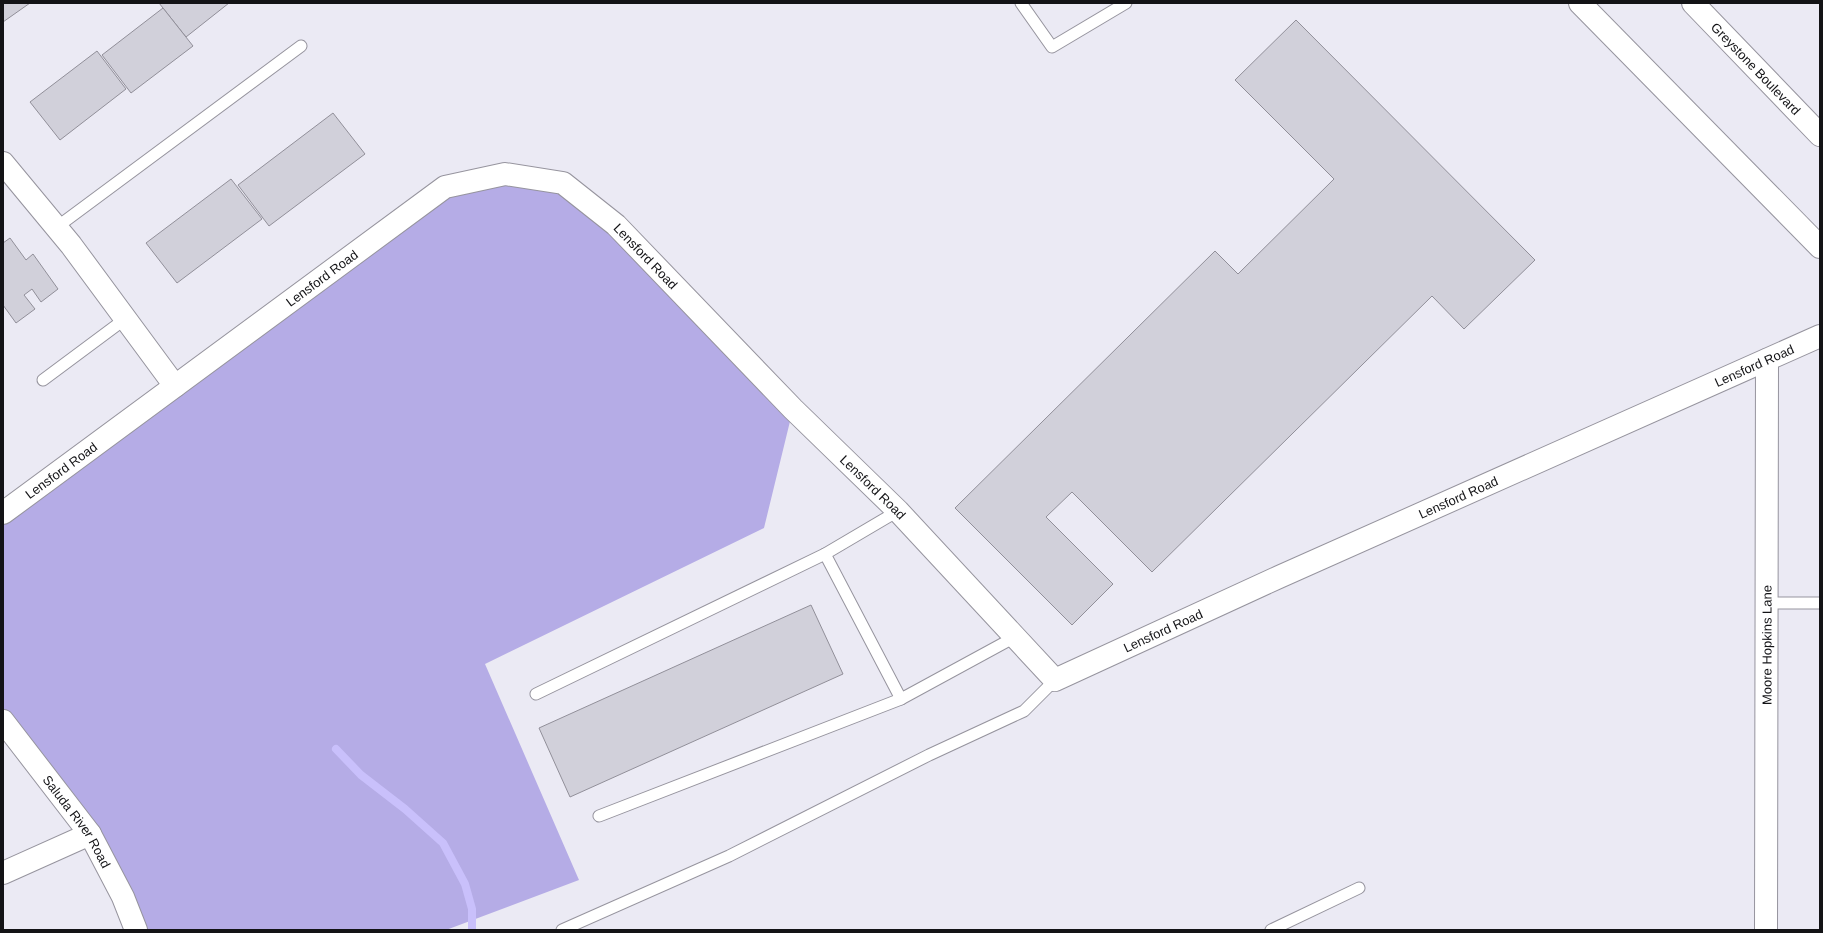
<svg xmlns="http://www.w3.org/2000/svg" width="1823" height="933" viewBox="0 0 1823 933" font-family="Helvetica,sans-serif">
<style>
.forest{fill:#b5ace6}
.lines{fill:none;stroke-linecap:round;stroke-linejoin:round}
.stream{stroke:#c9c0fb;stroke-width:8}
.building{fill:#d1d0da;stroke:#918f99}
.lane-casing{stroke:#96949e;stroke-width:13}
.street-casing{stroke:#96949e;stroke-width:24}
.secondary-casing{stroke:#96949e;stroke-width:24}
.lane{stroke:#fff;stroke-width:11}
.street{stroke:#fff;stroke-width:22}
.secondary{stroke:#fff;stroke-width:22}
.labels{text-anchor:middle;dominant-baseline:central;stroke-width:3;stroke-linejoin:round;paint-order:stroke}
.street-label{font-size:13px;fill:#131316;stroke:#f8f8fe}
</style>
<rect width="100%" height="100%" fill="#ebeaf4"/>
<!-- forest -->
<polygon class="forest" points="505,174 562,183 793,409 764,528 485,664 579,880 446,930 136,930 123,897 3,721 3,513 445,187"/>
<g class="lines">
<!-- stream -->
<polyline class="stream" points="336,749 361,775 405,809 443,843 465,884 472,909 472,930"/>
</g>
<!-- building -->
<g class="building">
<polygon points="3,3 30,3 3,22"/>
<polygon points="159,3 229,3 186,37"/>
<polygon points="163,8 193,46 131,93 102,55"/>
<polygon points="1296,20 1535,260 1464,329 1432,296 1152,572 1072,492 1046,517 1113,584 1072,625 955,508 1215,251 1238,274 1334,179 1235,80"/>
<polygon points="97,51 126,89 60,140 30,102"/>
<polygon points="333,113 365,154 269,226 238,185"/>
<polygon points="231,179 262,219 177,283 146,243"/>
<polygon points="10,238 26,260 33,254 58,289 41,302 32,289 24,295 35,309 16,323 3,305 3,243"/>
<polygon points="811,605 843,674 570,797 539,728"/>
</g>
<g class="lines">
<!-- lane casing -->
<g class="lane-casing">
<g id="lane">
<polyline points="1021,3 1052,47 1126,3"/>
<polyline points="57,227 301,46"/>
<polyline points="43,380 125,319"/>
<polyline points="825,554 901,699 1015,637"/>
<polyline points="1766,603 1820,603"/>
<polyline points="536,694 825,554 898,511"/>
<polyline points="599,816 901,699"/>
<polyline points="562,930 729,856 929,755 1024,711 1055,680"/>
<polyline points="1271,930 1359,888"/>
</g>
</g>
<!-- street casing -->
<g class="street-casing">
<g id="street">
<polyline points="1580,3 1820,247"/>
<polyline points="3,163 71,245 175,386"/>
<path id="s1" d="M3,513L445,187L505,174L563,183L616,225L793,409L898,511L1055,680L1279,577L1820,336"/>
<path id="s2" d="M3,721L90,834L123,897L136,930"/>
<polyline points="3,873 90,834"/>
<path id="s3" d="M1766,930L1767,360"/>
</g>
</g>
<!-- secondary casing -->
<g class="secondary-casing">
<g id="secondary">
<path id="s4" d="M1693,3L1820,135"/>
</g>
</g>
<!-- lane -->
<use href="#lane" class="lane"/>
<!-- street -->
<use href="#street" class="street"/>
<!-- secondary -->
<use href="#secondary" class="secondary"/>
</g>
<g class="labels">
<!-- street labels -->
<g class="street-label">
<text stroke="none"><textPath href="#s4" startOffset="91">Greystone Boulevard</textPath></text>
<text stroke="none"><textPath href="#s1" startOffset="780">Lensford Road</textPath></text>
<text stroke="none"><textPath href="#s1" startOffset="396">Lensford Road</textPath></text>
<text stroke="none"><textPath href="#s1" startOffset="2136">Lensford Road</textPath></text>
<text stroke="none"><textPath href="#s1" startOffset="72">Lensford Road</textPath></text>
<text stroke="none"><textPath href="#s1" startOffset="1104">Lensford Road</textPath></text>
<text stroke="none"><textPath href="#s1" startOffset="1812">Lensford Road</textPath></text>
<text stroke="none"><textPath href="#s1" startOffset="1488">Lensford Road</textPath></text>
<text stroke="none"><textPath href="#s3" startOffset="285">Moore Hopkins Lane</textPath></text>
<text stroke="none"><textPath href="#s2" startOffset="125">Saluda River Road</textPath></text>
</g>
</g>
<!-- border -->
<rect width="1823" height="933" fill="none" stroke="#131316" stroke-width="8"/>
</svg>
